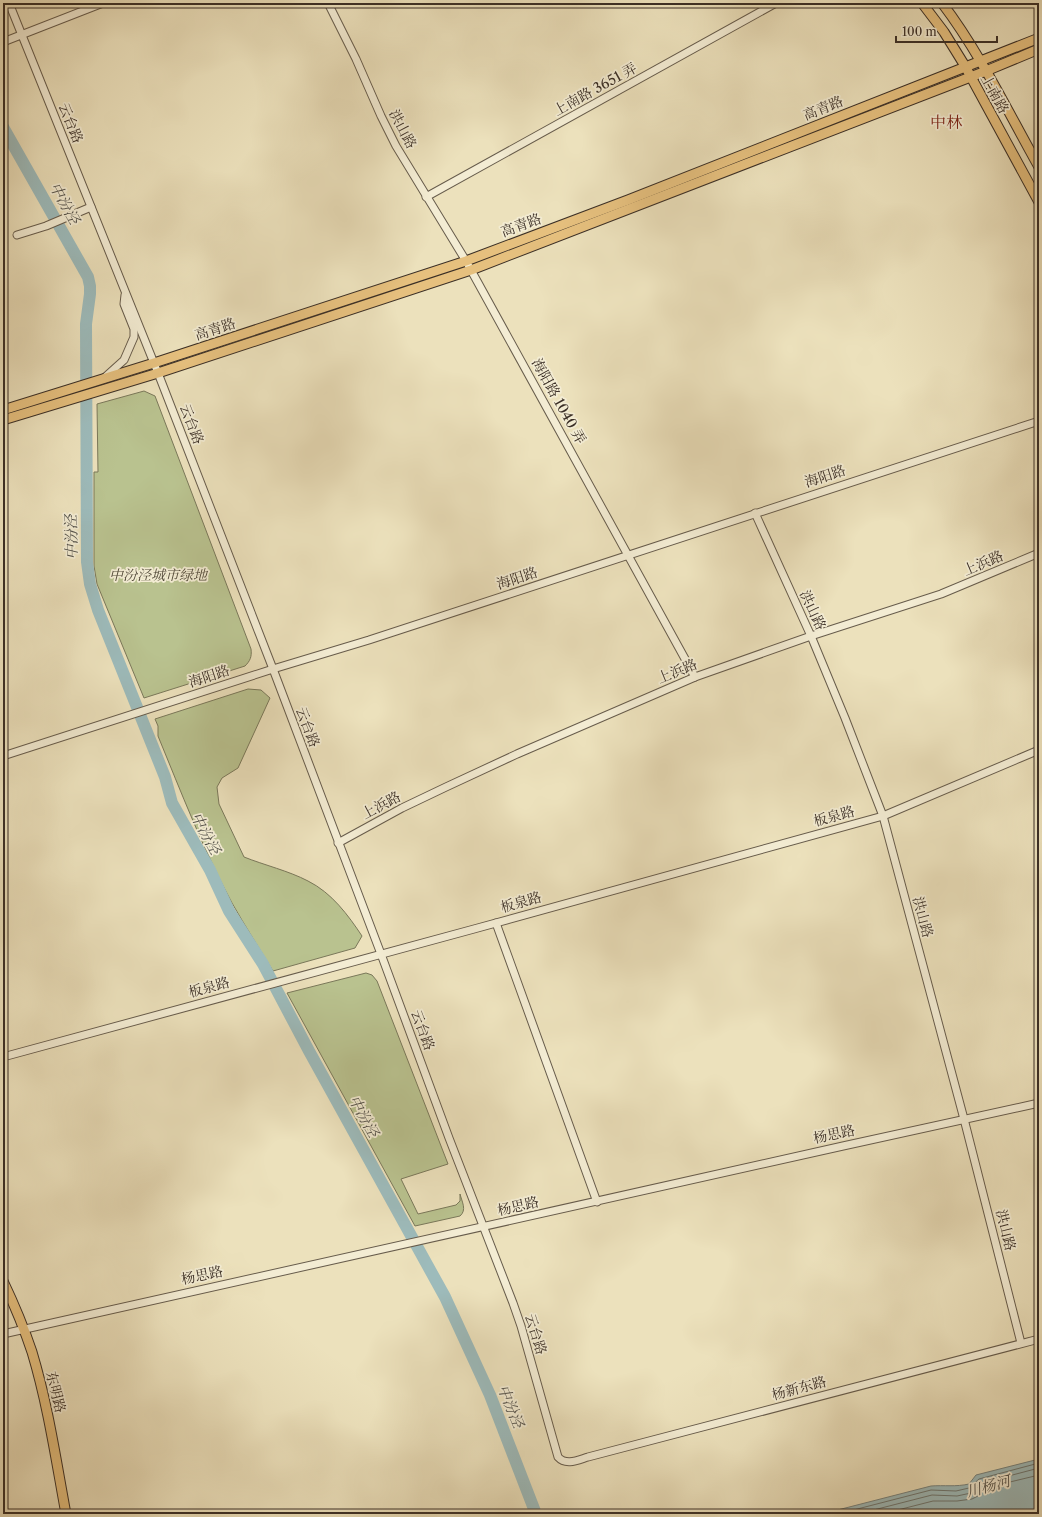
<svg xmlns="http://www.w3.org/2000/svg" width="1042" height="1517" viewBox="0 0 1042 1517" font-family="'Libre Caslon Text','Noto Serif SC',serif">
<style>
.green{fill:#b9c28f;stroke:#7a785a}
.water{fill:#9dbbbb;stroke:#76837f}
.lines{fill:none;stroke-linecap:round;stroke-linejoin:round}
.shore{stroke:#6c7570;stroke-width:1}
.river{stroke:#9dbbbb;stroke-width:12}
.minor-casing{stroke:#675c4c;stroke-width:9}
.major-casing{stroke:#3b2f26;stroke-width:11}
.minor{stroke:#f3ecd3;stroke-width:7}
.major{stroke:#e6c07e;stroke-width:9}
.labels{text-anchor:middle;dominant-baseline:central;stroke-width:3.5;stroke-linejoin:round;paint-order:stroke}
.street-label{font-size:14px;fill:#3b2f26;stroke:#f3ecd3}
.park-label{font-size:14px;font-style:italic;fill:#544c3b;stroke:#f3ecd3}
.water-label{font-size:15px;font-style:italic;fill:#54524b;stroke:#f3ecd3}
.quarter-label{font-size:16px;fill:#7a1f14;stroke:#f3ecd3}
</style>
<rect width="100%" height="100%" fill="#ece1bc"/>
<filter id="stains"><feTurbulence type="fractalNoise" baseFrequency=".005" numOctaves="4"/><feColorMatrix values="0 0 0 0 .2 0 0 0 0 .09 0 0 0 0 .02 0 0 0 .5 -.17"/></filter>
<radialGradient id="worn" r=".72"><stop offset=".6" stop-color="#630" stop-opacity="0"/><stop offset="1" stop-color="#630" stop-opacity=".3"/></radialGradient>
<!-- green -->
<g class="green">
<path d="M144,391L155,396L251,649C252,657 250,661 245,666L144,698L97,584L94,566V472H98L97,404Z"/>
<path d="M248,689L261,690L270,698L238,768L222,778L217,787L219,804L244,857C264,865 289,871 308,881C332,893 348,915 362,936L355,948L273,971C259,948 245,926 232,903C203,849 181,792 158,736V726L155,719Z"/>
<path d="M366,973L372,975L377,981L448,1164L401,1179L418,1214L456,1205L460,1201V1194C462,1202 467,1210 460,1216L415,1226L287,993Z"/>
</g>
<!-- water -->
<path class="water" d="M1039,1459V1514H822L931,1486C944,1485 956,1487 969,1484L976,1475Z"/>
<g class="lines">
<!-- shore -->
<g class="shore">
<polyline points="838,1514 931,1490 956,1491 969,1488 979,1479 1039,1463"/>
<polyline points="858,1514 932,1495 957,1496 971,1493 975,1490 982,1483 1039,1468"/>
<polyline points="882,1514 933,1501 957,1501 972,1499 978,1496 985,1488 1039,1475"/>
</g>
<!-- river -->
<polyline class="river" points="3,127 88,277 90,286 90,294 86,324 87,562 90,584 98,610 165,777 172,803 210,870 229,911 263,964 309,1051 445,1297 490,1395 536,1514"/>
<!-- minor casing -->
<g class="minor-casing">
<g id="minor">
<path d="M9,3L158,373L273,669L381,954L449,1138L513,1303L521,1326L558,1457C566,1466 578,1460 588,1457L1039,1339"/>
<polyline points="328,3 356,59 381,116 396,146 466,261 695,677"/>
<polyline points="3,42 103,3"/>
<polyline points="426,197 776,3"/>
<polyline points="17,235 46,226 91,207"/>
<polyline points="104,378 124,360 134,337 134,329 124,304 125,295"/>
<polyline points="755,513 811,636 845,718 883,816 964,1119 1021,1343"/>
<polyline points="3,756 273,669 369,640 1039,421"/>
<polyline points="338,843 402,808 446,787 517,754 695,677 811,636 941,594 1039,553"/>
<polyline points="496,923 597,1202"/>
<polyline points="3,1057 474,929 883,816 1039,750"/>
<polyline points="3,1334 843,1146 1039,1103"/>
</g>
</g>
<!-- major casing -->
<g class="major-casing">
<g id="major">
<polyline points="922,3 944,32 965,66 1039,202"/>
<path d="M942,3C980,53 1008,112 1039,167"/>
<polyline points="3,410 154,363 466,261 628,200 1039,38"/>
<polyline points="3,420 158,373 471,270 986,71 1039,49"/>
<path d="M3,1281C14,1304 24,1328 32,1352C48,1405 56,1460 66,1514"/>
</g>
</g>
<!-- minor -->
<use href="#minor" class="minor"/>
<!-- major -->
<use href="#major" class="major"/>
</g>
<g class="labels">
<!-- street labels -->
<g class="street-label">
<text transform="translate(595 89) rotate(-29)">上南路 3651 弄</text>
<text transform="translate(995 94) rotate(61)">上南路</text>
<text transform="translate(823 108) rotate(-22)">高青路</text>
<text transform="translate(71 123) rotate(68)">云台路</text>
<text transform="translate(403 129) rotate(62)">洪山路</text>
<text transform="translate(521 225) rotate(-20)">高青路</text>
<text transform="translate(215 329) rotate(-18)">高青路</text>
<text transform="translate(559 401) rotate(61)">海阳路 1040 弄</text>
<text transform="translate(192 424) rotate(69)">云台路</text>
<text transform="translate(825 476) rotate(-18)">海阳路</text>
<text transform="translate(983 563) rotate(-23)">上浜路</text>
<text transform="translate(517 578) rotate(-18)">海阳路</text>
<text transform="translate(813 610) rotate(65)">洪山路</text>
<text transform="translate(677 671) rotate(-22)">上浜路</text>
<text transform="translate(209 676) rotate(-18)">海阳路</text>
<text transform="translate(308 727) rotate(69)">云台路</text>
<text transform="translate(381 805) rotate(-28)">上浜路</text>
<text transform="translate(834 816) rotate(-15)">板泉路</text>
<text transform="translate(521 902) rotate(-16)">板泉路</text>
<text transform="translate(923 917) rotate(75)">洪山路</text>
<text transform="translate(209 987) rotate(-15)">板泉路</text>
<text transform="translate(423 1030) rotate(70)">云台路</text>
<text transform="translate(834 1134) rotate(-12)">杨思路</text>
<text transform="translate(518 1206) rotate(-13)">杨思路</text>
<text transform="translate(1006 1230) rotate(76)">洪山路</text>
<text transform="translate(202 1275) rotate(-12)">杨思路</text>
<text transform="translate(536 1334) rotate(73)">云台路</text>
<text transform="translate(799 1388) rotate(-15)">杨新东路</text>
<text transform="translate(56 1392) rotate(76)">东明路</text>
</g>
<!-- park labels -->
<g class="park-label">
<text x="158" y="575">中汾泾城市绿地</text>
</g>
<!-- water labels -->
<g class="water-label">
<text transform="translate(65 203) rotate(61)">中汾泾</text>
<text transform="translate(71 537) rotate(-91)">中汾泾</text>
<text transform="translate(206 833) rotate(62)">中汾泾</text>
<text transform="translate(364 1116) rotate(61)">中汾泾</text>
<text transform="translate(511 1406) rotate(68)">中汾泾</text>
<text transform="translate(988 1486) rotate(-15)">川杨河</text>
</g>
<!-- quarter labels -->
<g class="quarter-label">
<text x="946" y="122">中林</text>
</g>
</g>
<!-- margin -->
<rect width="1042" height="1517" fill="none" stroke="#ece1bc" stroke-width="16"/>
<rect x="4" y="4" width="1034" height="1509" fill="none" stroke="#3b2f26" stroke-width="2"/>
<rect x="8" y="8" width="1026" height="1501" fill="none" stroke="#3b2f26"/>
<!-- scale -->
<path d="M896 36v6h101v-6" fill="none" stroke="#3b2f26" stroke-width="2"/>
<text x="902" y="36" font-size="12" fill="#3b2f26" stroke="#f3ecd3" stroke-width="3" paint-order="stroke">100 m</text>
<rect width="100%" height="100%" filter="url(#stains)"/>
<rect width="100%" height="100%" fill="url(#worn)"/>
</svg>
